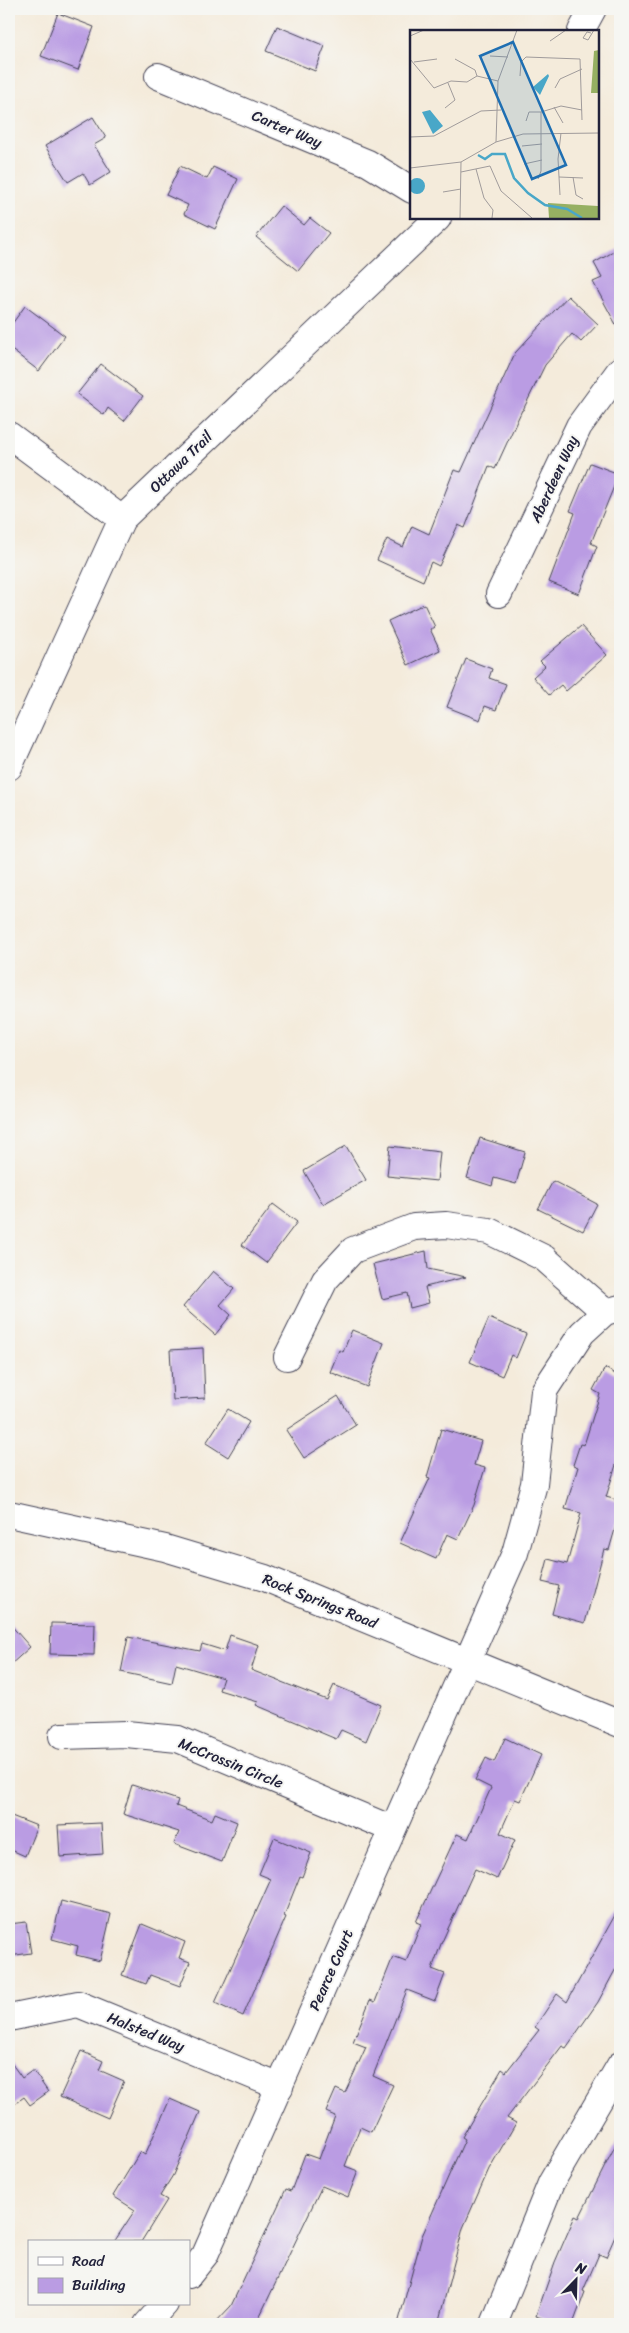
<svg xmlns="http://www.w3.org/2000/svg" width="629" height="2333" viewBox="0 0 629 2333" font-family="Sriracha,sans-serif">
<style>
.building{fill:#ba9ce3}
.lines{fill:none;stroke-linecap:round;stroke-linejoin:round}
.minor-casing{stroke:#424053;stroke-width:28}
.minor{stroke:#fff;stroke-width:26}
.labels{text-anchor:middle;dominant-baseline:central;stroke-width:4;stroke-linejoin:round;paint-order:stroke}
.street-label{font-size:15px;fill:#22223b;stroke:#f6f6f2}
.inset-river{fill:none;stroke:#49a7c8;stroke-width:2.5}
.inset-road{fill:none;stroke:#a09b9b;stroke-width:1}
.view{fill:#1f6fb2;fill-opacity:0.15;stroke:#1f6fb2;stroke-width:2.5}
.inset-edge{fill:none;stroke:#22223b;stroke-width:2.5}
</style>
<rect width="100%" height="100%" fill="#f6f6f2"/>
<filter id="ink" filterUnits="userSpaceOnUse"><feTurbulence type="fractalNoise" baseFrequency=".02" numOctaves="2"/><feDisplacementMap in="SourceGraphic" scale="10" xChannelSelector="R" yChannelSelector="G"/><feConvolveMatrix kernelMatrix="1 2 1 2 8 2 1 2 1" color-interpolation-filters="sRGB"/></filter>
<filter id="wash" filterUnits="userSpaceOnUse"><feTurbulence type="fractalNoise" baseFrequency=".0096" numOctaves="4" result="noise"/><feDisplacementMap in="SourceGraphic" scale="20" xChannelSelector="R" yChannelSelector="G"/><feGaussianBlur stdDeviation="1.12" result="paint"/><feColorMatrix in="noise" values="0 0 0 0 0 0 0 0 0 0 0 0 0 0 0 0 0 1.4 0 .05"/><feComposite in="paint" operator="in"/></filter>
<g filter="url(#wash)">
<rect width="100%" height="100%" fill="#f4ebdb"/>
<g id="blocks">
<!-- building -->
<g class="building">
<polygon points="58,13 94,27 78,70 41,56"/>
<polygon points="277,26 325,46 315,71 266,51"/>
<polygon points="93,117 106,138 94,145 111,172 90,185 83,173 68,182 45,146"/>
<polygon points="180,166 207,179 213,167 238,179 215,229 184,214 188,205 166,195"/>
<polygon points="281,206 304,225 310,218 329,233 298,271 256,237"/>
<polygon points="620,248 620,332 593,282 602,278 594,263"/>
<polygon points="568,296 598,324 581,342 572,334 545,365 523,410 522,410 495,469 489,466 465,528 458,525 439,566 431,562 423,581 377,560 387,539 403,547 412,526 429,534 454,470 461,472 515,353"/>
<polygon points="25,306 65,336 39,371 9,348 9,328"/>
<polygon points="101,364 143,396 124,421 108,408 104,415 77,394"/>
<polygon points="590,463 619,474 591,543 597,546 579,594 549,582 575,513 570,511"/>
<polygon points="424,604 435,627 430,629 440,650 408,665 388,621"/>
<polygon points="581,626 607,655 566,691 561,685 549,695 533,677 545,666 540,661"/>
<polygon points="466,659 492,669 489,678 506,684 496,710 485,706 480,720 447,707"/>
<polygon points="480,1138 525,1152 516,1184 494,1178 492,1186 467,1178"/>
<polygon points="346,1146 366,1180 323,1204 304,1171"/>
<polygon points="390,1146 440,1152 437,1181 387,1176"/>
<polygon points="553,1181 597,1204 583,1231 538,1209"/>
<polygon points="273,1204 297,1222 266,1263 242,1245"/>
<polygon points="426,1251 428,1269 466,1277 425,1287 429,1303 410,1308 407,1293 382,1299 373,1264"/>
<polygon points="213,1271 234,1289 220,1305 231,1315 215,1335 183,1307"/>
<polygon points="489,1318 526,1334 516,1358 511,1355 502,1376 470,1362"/>
<polygon points="352,1330 384,1343 367,1387 330,1372 339,1350 343,1352"/>
<polygon points="203,1348 205,1398 173,1400 170,1350"/>
<polygon points="605,1368 620,1377 620,1452 606,1497 620,1501 620,1512 609,1550 604,1549 585,1623 552,1614 559,1586 542,1582 548,1559 567,1564 581,1513 565,1509 578,1467 573,1465 580,1444 584,1445 600,1394 593,1390"/>
<polygon points="338,1396 356,1425 304,1458 286,1430"/>
<polygon points="228,1409 249,1422 228,1457 206,1443"/>
<polygon points="441,1429 481,1441 474,1465 485,1468 474,1505 458,1539 447,1534 436,1559 400,1543 430,1478 427,1477"/>
<polygon points="9,1623 30,1647 9,1666"/>
<polygon points="51,1623 95,1624 94,1655 50,1654"/>
<polygon points="230,1635 259,1645 251,1670 327,1700 334,1685 381,1705 366,1741 341,1730 336,1739 256,1705 258,1702 219,1690 223,1678 176,1664 172,1683 121,1672 128,1637 200,1651 202,1644 225,1651"/>
<polygon points="505,1738 541,1755 520,1801 515,1799 500,1833 515,1840 497,1879 475,1869 441,1944 432,1969 445,1974 435,2001 407,1990 373,2076 393,2085 371,2132 360,2127 345,2166 358,2171 348,2197 322,2186 256,2324 214,2324 231,2306 286,2189 291,2191 305,2154 319,2159 335,2116 326,2112 336,2089 345,2093 366,2047 353,2042 370,2000 375,2002 393,1957 406,1962 421,1924 416,1922 457,1834 468,1839 491,1788 475,1780 486,1758 494,1762"/>
<polygon points="132,1785 178,1800 176,1806 212,1820 215,1813 237,1822 222,1862 174,1844 179,1832 123,1814"/>
<polygon points="9,1815 37,1826 25,1856 9,1849"/>
<polygon points="101,1823 103,1854 60,1857 58,1825"/>
<polygon points="274,1838 311,1853 302,1877 300,1876 284,1916 286,1917 243,2016 215,2003 271,1879 259,1874"/>
<polygon points="61,1901 111,1914 100,1961 76,1955 78,1946 52,1939"/>
<polygon points="620,1906 620,1961 598,2002 566,2048 562,2046 507,2118 516,2123 489,2169 463,2228 438,2324 398,2324 422,2236 465,2139 462,2137 502,2069 506,2072 539,2030 535,2027 557,1994 567,2002"/>
<polygon points="26,1922 31,1953 9,1956 9,1924"/>
<polygon points="142,1924 185,1942 179,1958 190,1962 180,1986 150,1975 146,1984 122,1975"/>
<polygon points="81,2051 103,2061 99,2070 124,2081 108,2118 60,2097"/>
<polygon points="9,2060 22,2078 33,2070 48,2092 30,2105 24,2097 9,2108"/>
<polygon points="170,2099 200,2112 173,2175 160,2196 167,2200 141,2242 114,2242 135,2210 113,2196 140,2152 145,2155"/>
<polygon points="620,2136 620,2225 606,2257 599,2254 583,2291 585,2292 573,2324 557,2324 536,2316 555,2262 575,2216 579,2218"/>
</g>
</g>
</g>
<g filter="url(#ink)">
<use href="#blocks" fill-opacity="0" stroke="#424053" stroke-width="1"/>
<g class="lines">
<!-- minor casing -->
<g class="minor-casing">
<g id="minor">
<polyline points="581,31 593,9"/>
<polyline points="158,76 368,163 412,190"/>
<polyline points="9,435 122,519"/>
<polyline points="499,594 579,426 620,370"/>
<polyline points="9,767 122,519 438,218"/>
<polyline points="287,1357 325,1280 353,1250 414,1227 446,1225 489,1231 544,1258 605,1312"/>
<polyline points="9,1514 165,1548 265,1578 620,1724"/>
<polyline points="62,1736 126,1734 178,1739 392,1829"/>
<polyline points="9,2018 78,2004 280,2087"/>
<polyline points="189,2275 205,2255 515,1553 534,1484 544,1391 582,1333 605,1312 620,1308"/>
<polyline points="147,2324 165,2304"/>
<polyline points="494,2324 551,2183 620,2065"/>
</g>
</g>
<!-- minor -->
<use href="#minor" class="minor"/>
</g>
</g>
<g class="labels">
<!-- street labels -->
<g class="street-label">
<text transform="translate(287 129) rotate(23)">Carter Way</text>
<text transform="translate(181 462) rotate(-44)">Ottawa Trail</text>
<text transform="translate(554 479) rotate(-65)">Aberdeen Way</text>
<text transform="translate(320 1601) rotate(22)">Rock Springs Road</text>
<text transform="translate(231 1763) rotate(22)">McCrossin Circle</text>
<text transform="translate(331 1970) rotate(-66)">Pearce Court</text>
<text transform="translate(146 2032) rotate(22)">Halsted Way</text>
</g>
</g>
<!-- overview -->
<g transform="translate(410 30)">
<rect width="189" height="189" fill="#f4ebdb"/>
<path d="M189,20V63H181L184,21ZM189,134V188H139L138,173L188,176Z" fill="#96b062"/>
<path d="M138,44L139,46L130,65L123,57ZM20,80L33,96L23,104L12,82ZM-1 156a8 8 0 1 1 16 0a8 8 0 1 1-16 0Z" fill="#49a7c8"/>
<path class="inset-river" d="M68,125L75,129L82,124H95L104,148L118,163L135,175L157,179L172,188"/>
<path class="inset-road" d="M181,3L177,2L173,8L178,10L184,0M0,6L14,0M140,11L156,0M80,26L98,27M0,29L24,58L41,51L57,52L67,46L88,51M45,29L65,40L67,46M4,32L27,29M110,46L111,32L116,27L170,29L172,90M145,58L150,49L172,39M144,77L153,93M35,78L45,70L38,53M116,91L119,82H131M0,107L24,106L71,81L91,80M86,112L88,51L107,0M112,116L132,114M114,134L132,130M0,138L51,132L86,112L113,104L189,103M66,139L74,168L83,180L82,188M51,142L80,136L91,161L122,188M149,147L173,148M163,147L166,165L173,169M128,149L131,141V82L151,76L172,80M33,162L51,159M150,165L148,129L151,103M50,188L51,132"/>
<path class="view" d="M103,12L156,135L122,149L70,26Z"/>
<rect width="189" height="189" class="inset-edge"/>
</g>
<!-- margin -->
<rect width="629" height="2333" fill="none" stroke="#f6f6f2" stroke-width="30"/>
<!-- legend -->
<rect x="28" y="2240" width="162" height="65" fill="#f6f6f2" stroke="#a1a1a9"/>
<rect x="38" y="2257" width="25" height="8" fill="#ffffff" stroke="#a1a1a9"/>
<text x="72" y="2266" font-size="15" fill="#22223b">Road</text>
<rect x="38" y="2278" width="25" height="15" fill="#ba9ce3" stroke="#a1a1a9"/>
<text x="72" y="2290" font-size="15" fill="#22223b">Building</text>
<!-- north arrow -->
<g transform="translate(576 2280) rotate(23)" stroke="#f6f6f2" stroke-width="4" paint-order="stroke">
<path d="M0-4L9 19L0 12L-9 19Z" fill="#22223b"/>
<text y="-8" font-size="14" font-weight="bold" text-anchor="middle" fill="#22223b">N</text>
</g>
</svg>
